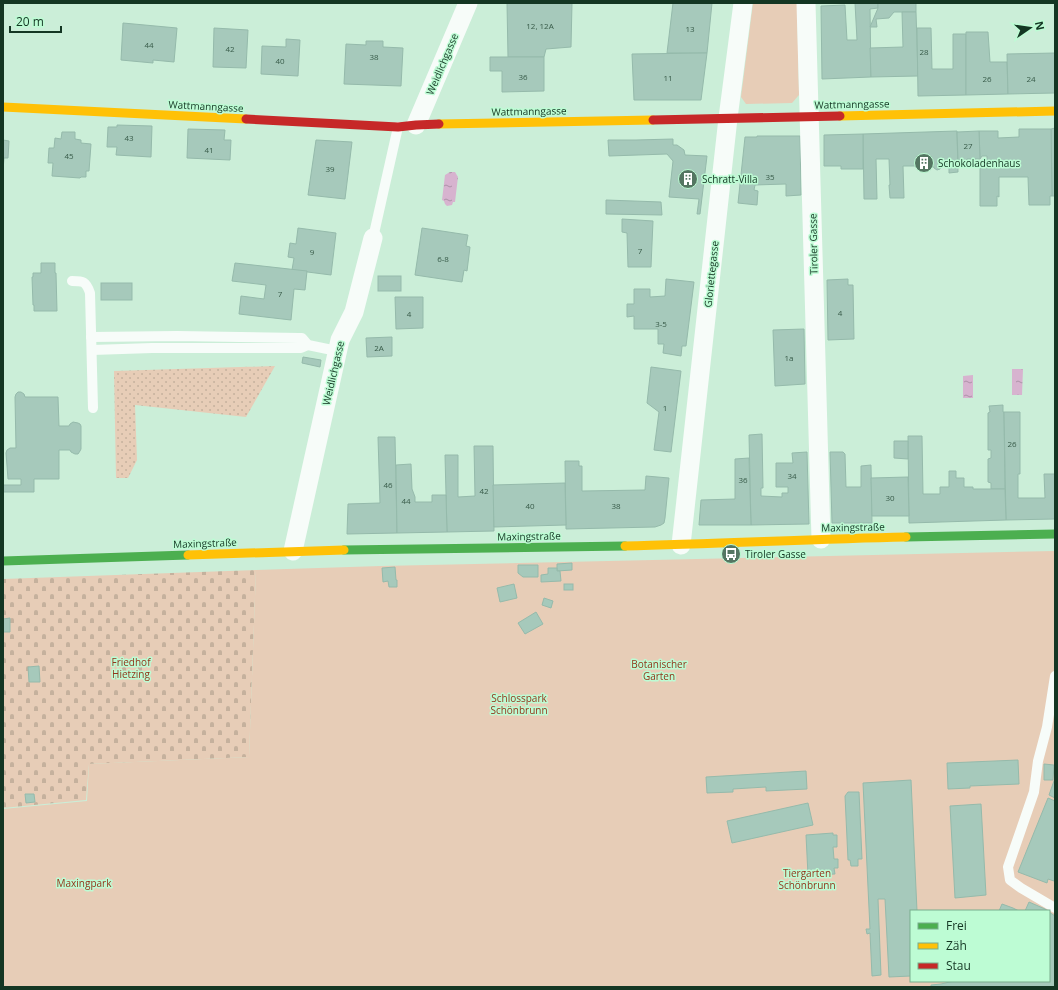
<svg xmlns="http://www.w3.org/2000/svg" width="1058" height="990" viewBox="0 0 1058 990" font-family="'Open Sans',sans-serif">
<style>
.grass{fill:url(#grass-dots)}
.cemetery{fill:url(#cemetery-stones)}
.green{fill:#e7cdb7;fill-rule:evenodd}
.water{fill:url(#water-ripples)}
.building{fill:#a6c9bb;stroke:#95baab}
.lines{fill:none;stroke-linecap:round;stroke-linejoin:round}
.lane{stroke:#f7fcf9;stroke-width:10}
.street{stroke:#f7fcf9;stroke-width:19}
.fast{stroke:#4caf50;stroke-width:9}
.slow{stroke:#ffc107;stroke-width:9}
.jam{stroke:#c62828;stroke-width:9}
.labels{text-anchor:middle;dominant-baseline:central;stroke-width:3;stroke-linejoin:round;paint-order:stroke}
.number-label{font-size:8px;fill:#385b49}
.street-label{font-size:10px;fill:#143623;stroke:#bdfcd4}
.poi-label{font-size:10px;fill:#143623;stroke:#bdfcd4;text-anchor:start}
.park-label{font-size:10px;fill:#92351a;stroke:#bdfcd4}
</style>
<defs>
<pattern id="grass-dots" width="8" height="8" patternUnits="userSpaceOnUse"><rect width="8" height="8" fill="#e7cdb7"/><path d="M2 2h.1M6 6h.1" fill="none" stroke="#c5b19d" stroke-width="1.8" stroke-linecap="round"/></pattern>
<pattern id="cemetery-stones" width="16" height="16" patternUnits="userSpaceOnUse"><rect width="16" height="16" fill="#e7cdb7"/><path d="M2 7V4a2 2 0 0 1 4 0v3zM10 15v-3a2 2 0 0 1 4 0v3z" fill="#c5b19d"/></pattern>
<pattern id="water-ripples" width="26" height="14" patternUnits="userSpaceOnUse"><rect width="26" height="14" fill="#d7b3cf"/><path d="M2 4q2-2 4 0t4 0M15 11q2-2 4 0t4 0" fill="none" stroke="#ad92a8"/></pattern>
</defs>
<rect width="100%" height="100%" fill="#cbeed8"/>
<!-- grass -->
<polygon class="grass" points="275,366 246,417 135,405 137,460 128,478 116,478 114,371"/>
<!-- cemetery -->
<polygon class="cemetery" points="256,570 249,757 89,764 86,800 3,808 3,579"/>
<!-- green -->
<g class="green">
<polygon points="753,3 797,3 799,95 792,103 746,104 741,97"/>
<path d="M1055,551V987H3V809L87,801L89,764L249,757L256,570L381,566ZM911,911H1049V981H911Z"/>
</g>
<!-- water -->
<g class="water">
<polygon points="450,172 455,172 458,177 455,202 453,202 452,205 447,206 445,204 444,201 442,200 445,175"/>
<polygon points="1012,369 1023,369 1022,395 1012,395"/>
<polygon points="973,375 973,398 963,398 963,376"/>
</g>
<!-- building -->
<g class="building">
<polygon points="507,3 572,3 571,47 546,49 544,57 508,57"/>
<polygon points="673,3 712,3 707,53 667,53"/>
<polygon points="855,3 878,3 878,8 870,9 871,77 822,79 821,6 845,5 847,40 857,40"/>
<polygon points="878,3 916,3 916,12 894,12 889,18 876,19 877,27 870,27 878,8"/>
<polygon points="902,12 916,12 918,76 871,77 870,48 903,47"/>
<polygon points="123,23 177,28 174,62 153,60 153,63 121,60"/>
<polygon points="214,28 248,30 246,68 213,67"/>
<polygon points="917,28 931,28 932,69 953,69 953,34 966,34 966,95 918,96"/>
<polygon points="966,32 988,32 990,62 1007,62 1008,94 966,95"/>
<polygon points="286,39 300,40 298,76 261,74 262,46 286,47"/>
<polygon points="366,41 383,41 383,47 403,48 401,86 344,84 346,44 366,45"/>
<polygon points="707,53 701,100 634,100 632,54"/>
<polygon points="1055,53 1055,93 1008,94 1007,54"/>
<polygon points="490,57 544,57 544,91 502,92 502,71 490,71"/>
<polygon points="117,125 152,126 151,157 116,155 117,147 107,147 108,127 117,127"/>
<polygon points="1055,128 1055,196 1052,196 1051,129"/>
<polygon points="188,129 225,130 224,140 231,140 230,160 187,158"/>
<polygon points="1019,129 1051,129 1052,196 1050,196 1050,205 1029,205 1028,177 999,177 999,197 997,196 997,206 980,206 980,168 987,167 987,156 982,156 980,159 979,131 998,131 998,138 1019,137"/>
<polygon points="957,131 958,172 949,173 949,166 942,166 940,169 937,170 934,168 933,166 903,166 904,198 890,198 889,185 890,185 889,159 876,159 877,199 864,199 863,134"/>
<polygon points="979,131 980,159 967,159 967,160 958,160 957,132"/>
<polygon points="62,132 75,132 75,139 81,140 81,143 91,144 89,171 86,171 86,177 81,177 80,178 52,176 53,163 48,163 49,148 54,148 55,138 61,139"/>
<polygon points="863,134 863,169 841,169 841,166 824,166 824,135"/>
<polygon points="757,136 800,136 801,195 786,196 786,184 755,185 754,190 758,191 757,205 738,203 745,137 757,137"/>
<polygon points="673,139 673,145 677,145 684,150 685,155 707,156 700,214 697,214 699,199 669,197 673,161 667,154 609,156 608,140 636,140"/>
<polygon points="3,140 9,141 8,158 4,158 3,170"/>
<polygon points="316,140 352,142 345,199 308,195"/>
<polygon points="606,200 661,202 662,215 606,214"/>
<polygon points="622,219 653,221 651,267 628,267 627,233 622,232"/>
<polygon points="298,228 336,233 331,275 292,270 294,258 288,257 290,243 296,244"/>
<polygon points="422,228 468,235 466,246 470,247 467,271 464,270 462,282 415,275"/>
<polygon points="41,263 55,263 55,273 56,273 57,311 34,311 34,305 33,305 32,277 33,277 33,273 41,273"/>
<polygon points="235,263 307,271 305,290 294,289 291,320 239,314 241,296 264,299 266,285 232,281"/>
<rect x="378" y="276" width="23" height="15"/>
<polygon points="666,279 694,282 686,346 682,346 681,356 663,353 664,344 658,344 658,329 634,329 634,316 627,317 627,304 634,304 634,289 650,289 650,297 665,296"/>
<polygon points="848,279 848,285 853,285 854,339 828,340 827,280"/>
<rect x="101" y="283" width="31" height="17"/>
<polygon points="395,297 423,297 423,328 396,329"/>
<polygon points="804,329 805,384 775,386 773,330"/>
<polygon points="392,337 392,356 367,357 366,338"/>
<polygon points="303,357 321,360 320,367 302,363"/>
<polygon points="651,367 681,371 671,452 654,450 659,412 647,403"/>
<polygon points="18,392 21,392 24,394 25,397 58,397 59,426 69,426 70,424 73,422 78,423 80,424 81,426 81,449 80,451 78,454 75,454 71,452 70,450 59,450 59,479 34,479 34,492 3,492 3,485 21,485 21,479 8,479 6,453 7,450 10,448 16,448 15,397 16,394"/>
<polygon points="1003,405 1003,412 1004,412 1005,489 991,489 991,483 988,482 988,459 991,458 991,450 988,450 988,413 990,412 989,406"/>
<polygon points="1004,412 1020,412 1020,474 1018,474 1018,498 1045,498 1044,474 1055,474 1055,519 1006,520"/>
<polygon points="762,434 763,488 761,488 761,496 782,497 782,493 788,493 788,487 776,487 776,463 793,463 792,453 807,452 809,524 751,525 749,435"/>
<polygon points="908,436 922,436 923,494 940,494 940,487 949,487 949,471 956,471 956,478 964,478 964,487 973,487 973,489 1005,489 1006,520 909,523"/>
<polygon points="378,437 395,437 397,533 347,534 348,504 380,503"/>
<polygon points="894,441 908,441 908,459 894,458"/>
<polygon points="474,446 493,446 494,531 447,532 445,455 458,455 458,497 475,496"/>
<polygon points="830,452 843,452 845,454 846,487 861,487 861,466 871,465 872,523 832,523"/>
<polygon points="749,458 751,525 699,525 701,500 735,499 735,459"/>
<polygon points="565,461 579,461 579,466 582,466 582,491 645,490 646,476 669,478 665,518 664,523 661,525 655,527 566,529"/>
<polygon points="411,464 412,489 415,497 415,502 432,502 432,495 446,495 447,532 397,533 396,465"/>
<polygon points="908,477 909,516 872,516 871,478"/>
<polygon points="565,483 566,525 494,527 493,485"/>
<polygon points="572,563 572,570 557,571 557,564"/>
<polygon points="518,565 538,565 538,577 523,577 518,573"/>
<polygon points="395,567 396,580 397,580 397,587 389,587 388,581 383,582 382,568"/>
<polygon points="548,568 557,568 557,571 560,571 561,581 541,582 541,575 548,574"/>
<polygon points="514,584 517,598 500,602 497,588"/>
<rect x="564" y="584" width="9" height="6"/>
<polygon points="544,598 553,601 551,608 542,605"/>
<polygon points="536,612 543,624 525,634 518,623"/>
<polygon points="10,618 10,632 3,632 3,619"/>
<polygon points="39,666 40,682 29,682 28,667"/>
<polygon points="1018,760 1019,784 970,786 970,788 948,789 947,763"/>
<polygon points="1044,764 1054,765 1053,780 1044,780"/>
<polygon points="806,771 807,789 766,791 766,787 733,789 733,792 707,793 706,777"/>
<polygon points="1055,778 1055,798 1049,795"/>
<polygon points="911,780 917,911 911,911 911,976 889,977 885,899 878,899 881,975 872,976 870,933 867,934 866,929 870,929 863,783"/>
<polygon points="848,792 859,792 862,859 858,859 858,866 851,866 850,860 848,860 845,796"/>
<polygon points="25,794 34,794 35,802 26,803"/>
<polygon points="1048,798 1055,801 1055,878 1054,881 1048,879 1047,883 1018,872"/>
<polygon points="808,803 813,825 732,843 727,821"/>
<polygon points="981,804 986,895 955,898 950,806"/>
<polygon points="833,833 833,835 837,835 837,847 833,847 834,859 838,859 838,868 834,868 835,874 808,875 806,835"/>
<polygon points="1029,902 1045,909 1048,911 1025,911"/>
<polygon points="1002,904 1013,908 1019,911 999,911"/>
<polygon points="1049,912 1055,916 1055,987 931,987 931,985 941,984 954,981 1049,981"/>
</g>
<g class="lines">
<!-- lane -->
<g class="lane">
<polyline points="373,238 398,127"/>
<path d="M72,281C83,281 86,281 90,293L93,408"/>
<polyline points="91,337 177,336 299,338 302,338 308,345 337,351"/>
<polyline points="92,350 152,348 301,348 308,345"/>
<polyline points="1055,676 1047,727 1038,761 1034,792 1008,867 1010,880 1021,888 1055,908"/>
</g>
<!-- street -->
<g class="street">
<polyline points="806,3 821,539"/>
<polyline points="416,125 468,3"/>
<polyline points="681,545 728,118 743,3"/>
<polyline points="293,551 340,340 354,312 373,238"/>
</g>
<!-- fast -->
<g class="fast">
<polyline points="906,537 1055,534"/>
<polyline points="344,550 625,546"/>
<polyline points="3,561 188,555"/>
</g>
<!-- slow -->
<g class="slow">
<polyline points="3,107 246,119"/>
<polyline points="840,116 1055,111"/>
<polyline points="439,124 653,120"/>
<path d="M625,546C718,544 812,539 906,537"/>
<polyline points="188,555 344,550"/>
</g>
<!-- jam -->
<g class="jam">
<polyline points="246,119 398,127 416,125 439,124"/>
<polyline points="653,120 840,116"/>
</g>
</g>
<!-- icons -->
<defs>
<g id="building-disc" transform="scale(1)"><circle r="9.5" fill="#547662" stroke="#bdfcd4"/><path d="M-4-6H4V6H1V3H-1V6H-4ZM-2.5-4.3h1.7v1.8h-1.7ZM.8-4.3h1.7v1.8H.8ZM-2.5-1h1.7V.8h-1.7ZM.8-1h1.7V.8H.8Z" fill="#fff"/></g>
<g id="bus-disc" transform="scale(1)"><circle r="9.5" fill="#547662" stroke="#bdfcd4"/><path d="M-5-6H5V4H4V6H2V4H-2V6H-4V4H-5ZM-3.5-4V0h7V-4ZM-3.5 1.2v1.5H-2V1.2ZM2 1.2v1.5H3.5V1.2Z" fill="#fff"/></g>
</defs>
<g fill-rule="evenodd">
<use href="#building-disc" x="924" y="163"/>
<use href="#building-disc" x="688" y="179"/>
<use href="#bus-disc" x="731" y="554"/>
</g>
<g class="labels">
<!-- number labels -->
<g class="number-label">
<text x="540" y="25">12, 12A</text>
<text x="690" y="28">13</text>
<text x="149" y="44">44</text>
<text x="230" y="48">42</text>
<text x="924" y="51">28</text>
<text x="374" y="56">38</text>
<text x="280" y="60">40</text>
<text x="523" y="76">36</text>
<text x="668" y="77">11</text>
<text x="987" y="78">26</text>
<text x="1031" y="78">24</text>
<text x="129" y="137">43</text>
<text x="968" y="145">27</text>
<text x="209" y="149">41</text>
<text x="69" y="155">45</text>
<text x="330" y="168">39</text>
<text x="770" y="176">35</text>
<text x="640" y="250">7</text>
<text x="312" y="251">9</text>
<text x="443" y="258">6-8</text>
<text x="280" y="293">7</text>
<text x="840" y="312">4</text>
<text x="409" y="313">4</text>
<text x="661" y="323">3-5</text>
<text x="379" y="347">2A</text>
<text x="789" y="357">1a</text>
<text x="665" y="407">1</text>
<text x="1012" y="443">26</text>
<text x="792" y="475">34</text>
<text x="743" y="479">36</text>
<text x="388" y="484">46</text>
<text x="484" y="490">42</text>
<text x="890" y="497">30</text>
<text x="406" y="500">44</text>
<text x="530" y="505">40</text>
<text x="616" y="505">38</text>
</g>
<!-- street labels -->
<g class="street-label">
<text transform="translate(442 64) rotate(-67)">Weidlichgasse</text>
<text transform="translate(852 104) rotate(-1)">Wattmanngasse</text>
<text transform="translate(206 106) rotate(3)">Wattmanngasse</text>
<text transform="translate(529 111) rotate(-1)">Wattmanngasse</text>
<text transform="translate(813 244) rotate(-91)">Tiroler Gasse</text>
<text transform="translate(711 274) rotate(-84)">Gloriettegasse</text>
<text transform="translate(333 373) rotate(-77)">Weidlichgasse</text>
<text transform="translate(853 527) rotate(-1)">Maxingstraße</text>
<text transform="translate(529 536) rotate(-1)">Maxingstraße</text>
<text transform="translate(205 543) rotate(-2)">Maxingstraße</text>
</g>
<!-- poi labels -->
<g class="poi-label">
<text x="938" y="163">Schokoladenhaus</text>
<text x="702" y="179">Schratt-Villa</text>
<text x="745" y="554">Tiroler Gasse</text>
</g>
<!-- park labels -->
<g class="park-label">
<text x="131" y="662">Friedhof<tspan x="131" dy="12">Hietzing</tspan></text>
<text x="659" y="664">Botanischer<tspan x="659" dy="12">Garten</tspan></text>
<text x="519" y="698">Schlosspark<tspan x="519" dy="12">Schönbrunn</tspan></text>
<text x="807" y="873">Tiergarten<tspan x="807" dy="12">Schönbrunn</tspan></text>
<text x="84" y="883">Maxingpark</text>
</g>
</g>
<!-- border -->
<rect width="1058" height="990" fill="none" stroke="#143623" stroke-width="8"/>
<!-- legend -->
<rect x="910" y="910" width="140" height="72" fill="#bdfcd4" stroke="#79ad8d"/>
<rect x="918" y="923" width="20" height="6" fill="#4caf50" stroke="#79ad8d"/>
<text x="946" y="930" font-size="12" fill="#143623">Frei</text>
<rect x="918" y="943" width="20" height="6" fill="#ffc107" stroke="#79ad8d"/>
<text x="946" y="950" font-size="12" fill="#143623">Zäh</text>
<rect x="918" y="963" width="20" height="6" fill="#c62828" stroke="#79ad8d"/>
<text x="946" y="970" font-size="12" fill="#143623">Stau</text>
<!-- north arrow -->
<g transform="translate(1030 28) rotate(77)" stroke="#bdfcd4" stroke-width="3" paint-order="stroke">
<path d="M0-3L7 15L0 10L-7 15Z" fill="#143623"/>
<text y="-6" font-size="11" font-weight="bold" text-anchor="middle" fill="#143623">N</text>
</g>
<!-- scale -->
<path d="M10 26v6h51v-6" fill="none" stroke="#143623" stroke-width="2"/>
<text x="16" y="26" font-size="12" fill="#143623" stroke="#bdfcd4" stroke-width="3" paint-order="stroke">20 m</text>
</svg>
